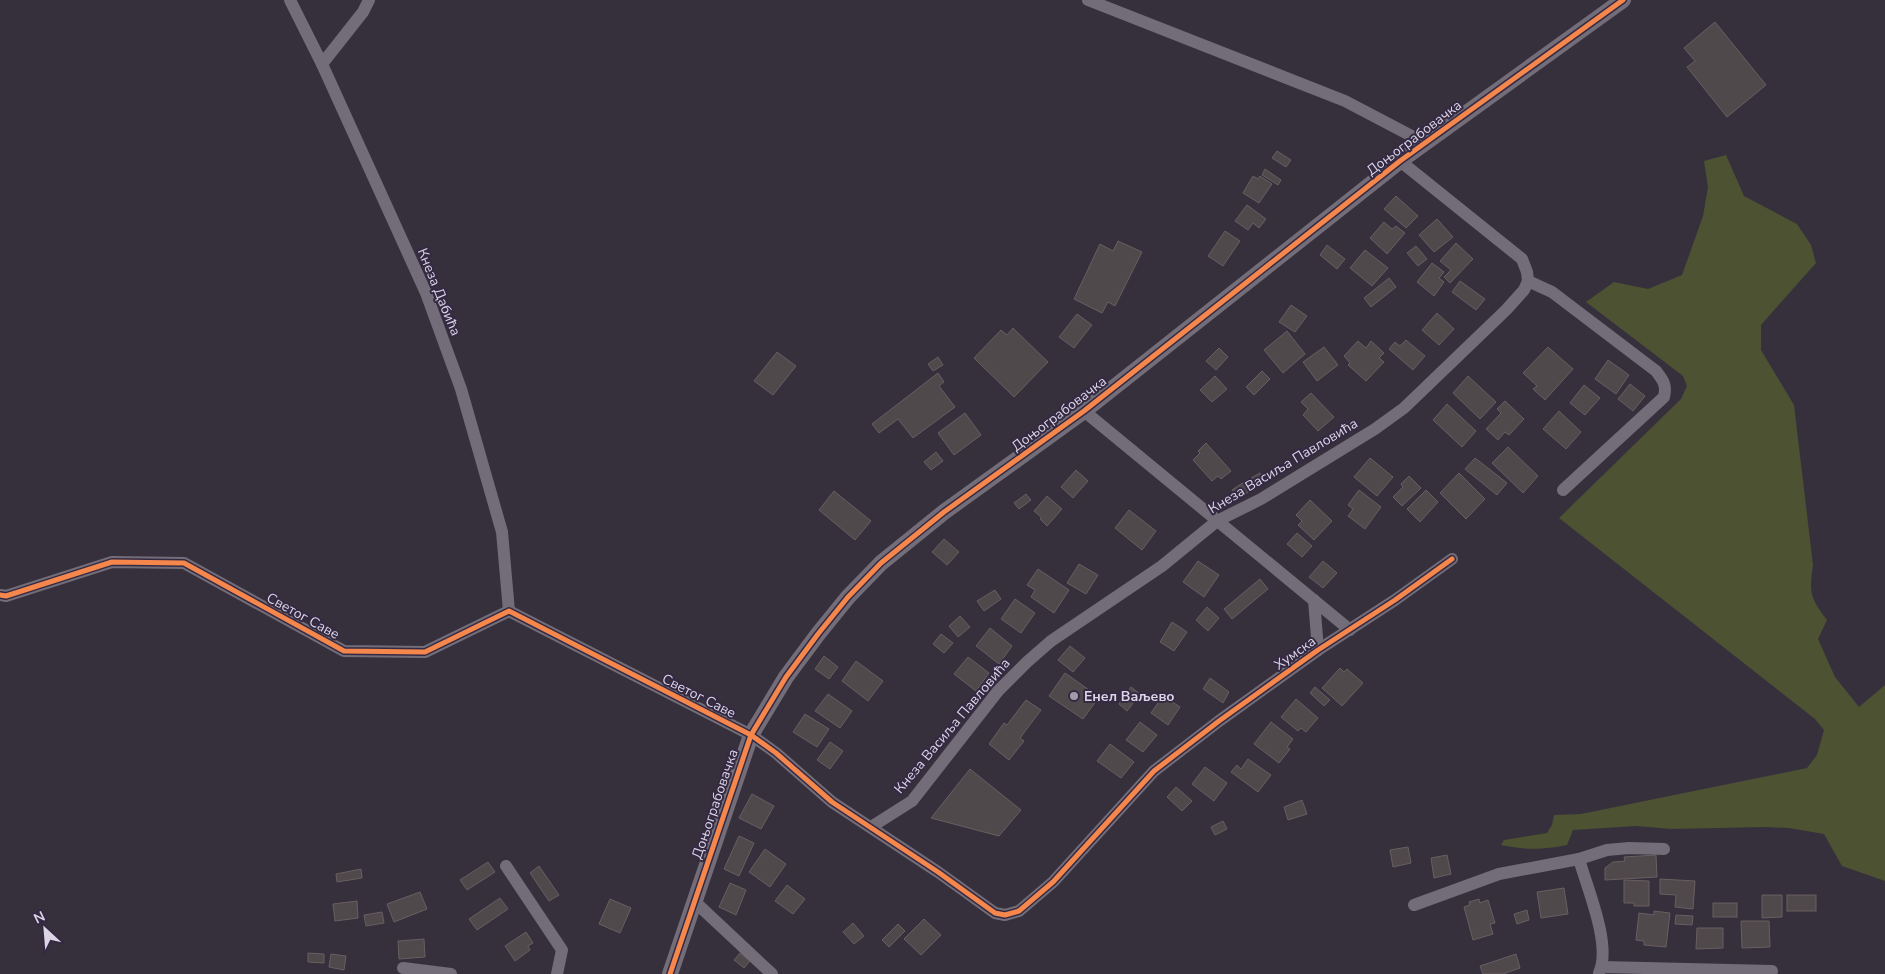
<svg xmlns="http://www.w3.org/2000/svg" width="1885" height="974" viewBox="0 0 1885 974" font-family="'Nunito Sans',sans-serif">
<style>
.green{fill:#4d5233}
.building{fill:#50494c;stroke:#675f61}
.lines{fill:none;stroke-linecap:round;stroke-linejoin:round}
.minor{stroke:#726d78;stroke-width:12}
.tertiary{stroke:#726d78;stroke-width:16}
.cycleway-casing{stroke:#352a43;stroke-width:8}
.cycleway{stroke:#f5874c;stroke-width:5}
.poi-dot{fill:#a19baa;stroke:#352a43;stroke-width:2}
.labels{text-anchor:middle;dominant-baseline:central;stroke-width:4;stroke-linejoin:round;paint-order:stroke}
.street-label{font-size:14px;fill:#dbd5e5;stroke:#352a43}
.poi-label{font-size:14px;font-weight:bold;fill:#dbd5e5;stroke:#352a43;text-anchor:start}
</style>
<rect width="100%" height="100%" fill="#36303d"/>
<!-- green -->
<path class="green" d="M1726,155L1744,196L1797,224L1811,245L1816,263L1761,325V350L1794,405L1813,565C1809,593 1810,598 1827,620L1818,639L1835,677L1859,707L1885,685V881L1842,866L1824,834L1789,828L1765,827L1672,829L1636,826L1573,830L1567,845C1542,850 1525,850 1501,845L1504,840L1547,833L1552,825L1554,815L1581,814L1807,768L1817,755L1824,730L1815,719L1559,518L1681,399L1687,386L1683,376L1586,302L1614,282L1648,289L1682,275L1703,216L1708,187L1704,161Z"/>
<!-- building -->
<g class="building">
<polygon points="1715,22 1766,85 1727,117 1687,67 1695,61 1684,48"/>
<polygon points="1277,151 1291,160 1286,167 1272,158"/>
<polygon points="1265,169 1281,180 1278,185 1262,175"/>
<polygon points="1253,176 1258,179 1260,176 1272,184 1259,203 1243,193"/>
<polygon points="1396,196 1418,216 1406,228 1384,209"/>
<polygon points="1247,205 1266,219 1259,228 1253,223 1248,230 1235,221"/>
<polygon points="1437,219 1453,237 1434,252 1419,235"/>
<polygon points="1384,222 1392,229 1396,226 1405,233 1387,254 1370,238"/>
<polygon points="1225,231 1240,241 1223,266 1208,256"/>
<polygon points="1118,241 1142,252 1115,306 1108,302 1102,313 1074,299 1100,244 1113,251"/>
<polygon points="1456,243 1473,259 1450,283 1444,277 1451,270 1440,261"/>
<polygon points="1327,245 1345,259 1337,269 1320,255"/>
<polygon points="1416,246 1427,259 1418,266 1407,253"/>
<polygon points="1365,250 1388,268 1372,286 1350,268"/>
<polygon points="1432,263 1444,272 1439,278 1444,282 1434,296 1417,282"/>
<polygon points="1389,278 1396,287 1371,307 1364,298"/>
<polygon points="1460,281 1485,299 1476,310 1452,292"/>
<polygon points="1291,305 1307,316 1295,332 1279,322"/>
<polygon points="1437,313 1454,329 1439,345 1422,330"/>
<polygon points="1077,314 1092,325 1074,348 1059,337"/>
<polygon points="1013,328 1048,362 1014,397 974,358 1001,330 1007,335"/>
<polygon points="1287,331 1305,354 1283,373 1264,350"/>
<polygon points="1406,340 1425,356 1413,370 1389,349 1395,342 1400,346"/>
<polygon points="1358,341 1366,348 1371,341 1384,353 1379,358 1384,362 1366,381 1348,365 1350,363 1344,356"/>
<polygon points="1324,347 1338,365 1317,381 1303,362"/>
<polygon points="1548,347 1573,369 1545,400 1533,389 1537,386 1523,373"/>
<polygon points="1219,348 1228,357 1216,370 1206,361"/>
<polygon points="777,352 796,366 773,395 754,381"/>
<polygon points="938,357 943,365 933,371 928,364"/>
<polygon points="1608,360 1629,375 1616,394 1595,379"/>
<polygon points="1262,371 1270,379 1254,395 1246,387"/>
<polygon points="938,373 944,382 939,386 955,407 913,438 898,419 879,433 872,424"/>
<polygon points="1215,376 1227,389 1212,402 1200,390"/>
<polygon points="1468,376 1496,402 1480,419 1453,393"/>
<polygon points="1630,384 1645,396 1633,411 1618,399"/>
<polygon points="1584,385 1600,398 1585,415 1570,403"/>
<polygon points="1311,393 1334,417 1318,431 1303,415 1308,409 1301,402"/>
<polygon points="1505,401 1524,419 1509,435 1505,432 1498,440 1486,429 1501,413 1497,409"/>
<polygon points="1447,404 1476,431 1462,447 1433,420"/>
<polygon points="1559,411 1581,432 1566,449 1543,429"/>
<polygon points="965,413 981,435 954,455 938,433"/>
<polygon points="1206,443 1231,471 1221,479 1218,476 1212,481 1193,460 1200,453 1198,451"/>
<polygon points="1508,447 1538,476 1523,493 1492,463"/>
<polygon points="936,452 943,461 931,470 924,462"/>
<polygon points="1370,458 1393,477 1377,496 1354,477"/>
<polygon points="1475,458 1507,483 1497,495 1465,469"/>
<polygon points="1076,470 1088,481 1073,498 1061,487"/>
<polygon points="1260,473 1265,481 1257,486 1251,478"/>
<polygon points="1459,473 1485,499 1466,519 1440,493"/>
<polygon points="1409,476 1421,488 1402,506 1393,497 1403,487 1401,484"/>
<polygon points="1247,480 1253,489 1238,499 1232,490"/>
<polygon points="1359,490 1381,507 1365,529 1348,516 1353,509 1348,505"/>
<polygon points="1426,490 1438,502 1420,522 1407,509"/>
<polygon points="834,491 871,521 855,540 819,510"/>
<polygon points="1026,494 1031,500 1019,509 1014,503"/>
<polygon points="1047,496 1062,509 1047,526 1040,519 1042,518 1034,511"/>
<polygon points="1310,500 1332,521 1314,540 1298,525 1302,521 1296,515"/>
<polygon points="1129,510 1156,531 1142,550 1115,528"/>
<polygon points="1297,533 1312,546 1302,557 1287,544"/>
<polygon points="944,539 959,552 947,565 932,552"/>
<polygon points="1198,561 1219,575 1204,597 1183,582"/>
<polygon points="1323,561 1337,573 1323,588 1309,577"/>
<polygon points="1079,564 1098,575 1086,594 1067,583"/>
<polygon points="1038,569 1069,590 1054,613 1031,597 1035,590 1027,585"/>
<polygon points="1260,579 1268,589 1232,619 1224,609"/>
<polygon points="995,590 1001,599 984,611 977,601"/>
<polygon points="1015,599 1035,613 1021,633 1001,619"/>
<polygon points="1207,607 1219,618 1208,631 1196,620"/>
<polygon points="960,616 970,627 958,637 949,626"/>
<polygon points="1172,622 1187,632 1174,651 1160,642"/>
<polygon points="990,628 1012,646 999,664 976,646"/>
<polygon points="941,634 953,643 944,653 933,644"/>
<polygon points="1070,646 1085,658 1073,672 1058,660"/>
<polygon points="824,656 838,667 829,679 815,669"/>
<polygon points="968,657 989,673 976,691 954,674"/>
<polygon points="856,661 883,681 868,701 842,681"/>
<polygon points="1340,668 1344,672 1347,669 1363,683 1342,706 1322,688"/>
<polygon points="1065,673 1099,697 1083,719 1049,696"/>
<polygon points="1210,678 1229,692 1223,703 1203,689"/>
<polygon points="1131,687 1140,694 1127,711 1119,704"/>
<polygon points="1315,687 1330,700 1324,706 1310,693"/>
<polygon points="828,694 852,711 840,728 815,711"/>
<polygon points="1163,696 1180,707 1168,725 1151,713"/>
<polygon points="1296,699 1318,718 1306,732 1301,728 1298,731 1281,717"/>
<polygon points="1026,700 1041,710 1020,738 1024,741 1009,760 989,744 1004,723 1007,725"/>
<polygon points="805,714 829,729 817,747 793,732"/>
<polygon points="1140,722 1157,735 1143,752 1126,740"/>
<polygon points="1271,722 1293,739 1287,747 1290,749 1279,763 1254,744"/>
<polygon points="830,742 843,751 830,769 817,760"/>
<polygon points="1110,744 1134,762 1121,778 1097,761"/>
<polygon points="1248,759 1271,775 1258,792 1231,772 1237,765 1241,769"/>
<polygon points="1205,767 1227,783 1214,801 1192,784"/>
<polygon points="970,769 1021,810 999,836 931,818"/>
<polygon points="1176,787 1192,801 1182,811 1167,797"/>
<polygon points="752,794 774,806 761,829 739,818"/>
<polygon points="1302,800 1307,814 1288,820 1284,807"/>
<polygon points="1223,821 1227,829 1215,835 1211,827"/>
<polygon points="739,836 754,843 739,876 724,869"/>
<polygon points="1408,847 1411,863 1393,867 1390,850"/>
<polygon points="765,849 786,864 770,887 749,872"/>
<polygon points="1447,855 1451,874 1434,878 1431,858"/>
<polygon points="1656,855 1657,877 1605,880 1605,868 1613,862 1625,861 1624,857"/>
<polygon points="488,862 495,872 467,890 460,880"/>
<polygon points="539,866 559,895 549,901 530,873"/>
<polygon points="361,869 362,878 337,882 336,874"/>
<polygon points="1660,879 1695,881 1693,909 1675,907 1676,895 1660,894"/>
<polygon points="1624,880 1649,881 1649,906 1634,906 1634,903 1624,903"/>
<polygon points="730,883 746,890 736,915 719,907"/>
<polygon points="787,885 805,899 793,914 775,901"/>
<polygon points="1564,888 1568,914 1541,918 1537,892"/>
<polygon points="420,892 427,909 394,922 387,904"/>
<polygon points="1762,895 1782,895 1782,917 1762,918"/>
<rect x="1787" y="895" width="29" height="16"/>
<polygon points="500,898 508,909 477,930 469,919"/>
<polygon points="610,899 631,908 620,933 599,924"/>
<polygon points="1479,899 1480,903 1488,900 1495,923 1490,924 1493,934 1473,940 1464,907 1470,905 1469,902"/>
<polygon points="357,901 358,918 335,921 333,904"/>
<rect x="1713" y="903" width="24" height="14"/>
<polygon points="1527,910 1529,920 1517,924 1514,914"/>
<polygon points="1654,911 1670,913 1666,947 1644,945 1644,941 1636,940 1639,913 1654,915"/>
<polygon points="382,912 384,923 366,926 364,915"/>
<polygon points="1676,915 1693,916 1692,925 1675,924"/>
<polygon points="924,919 941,935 921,955 904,939"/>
<polygon points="1741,921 1769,921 1770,947 1742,948"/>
<polygon points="853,923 864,936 854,944 843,932"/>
<polygon points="898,924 905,931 889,947 882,940"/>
<polygon points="1697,928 1723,928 1723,948 1696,949"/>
<polygon points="526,932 533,943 528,946 530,950 515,961 505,946"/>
<polygon points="424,939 425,957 399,959 398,941"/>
<polygon points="308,953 324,954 324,963 308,962"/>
<polygon points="740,953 750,961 744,968 734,960"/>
<polygon points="331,954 346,956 344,970 329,967"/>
<polygon points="1516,954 1520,968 1503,974 1483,974 1480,966"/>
</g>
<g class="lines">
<!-- minor -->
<g class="minor">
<polyline points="290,0 322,64 426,293 461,389 502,532 509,611"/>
<polyline points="1088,0 1345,101 1425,143"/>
<polyline points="322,64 363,12 369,0"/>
<path d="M1528,281L1552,292L1656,371C1663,380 1667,385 1664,397L1563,490"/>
<polyline points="1084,411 1350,630"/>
<polyline points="0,595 6,596 112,562 184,563 344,651 425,652 509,611 751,735 776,753 832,802 938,872 995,913 1005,915 1019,911 1053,882 1154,771 1219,721 1318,650 1395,600 1452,559"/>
<polyline points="1314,600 1318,650"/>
<polyline points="871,827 912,801 998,691 1027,662 1051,641 1162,566 1217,521 1261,499 1375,429 1404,408 1506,310 1524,290 1528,281 1527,272 1522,259 1400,161"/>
<path d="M1579,859C1587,888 1612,945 1599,973"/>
<polyline points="506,866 562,950 557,974"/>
<polyline points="694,901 772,974"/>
<polyline points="1414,905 1499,874 1579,859 1607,850 1629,848 1664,849"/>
<polyline points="1602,967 1772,971"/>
<polyline points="403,968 451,974"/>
</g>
<!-- tertiary -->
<polyline class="tertiary" points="670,974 751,735 786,677 818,634 848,597 881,563 944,512 1084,411 1400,161 1623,0"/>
<!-- cycleway casing -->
<g class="cycleway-casing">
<g id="cycleway">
<polyline points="0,595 6,596 112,562 184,563 344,651 425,652 509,611 751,735 776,753 832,802 938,872 995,913 1005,915 1019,911 1053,882 1154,771 1219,721 1318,650 1395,600 1452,559"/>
<polyline points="670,974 751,735 786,677 818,634 848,597 881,563 944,512 1084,411 1400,161 1623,0"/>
</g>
</g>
<!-- cycleway -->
<use href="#cycleway" class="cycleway"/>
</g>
<!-- markers -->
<circle class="poi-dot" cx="1074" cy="696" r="5"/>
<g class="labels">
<!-- street labels -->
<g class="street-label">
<text transform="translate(1414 138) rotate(-37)">Доњограбовачка</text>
<text transform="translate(439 292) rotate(68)">Кнеза Дабића</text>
<text transform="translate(1059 414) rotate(-37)">Доњограбовачка</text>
<text transform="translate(1283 466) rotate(-31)">Кнеза Васиља Павловића</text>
<text transform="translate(303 616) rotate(29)">Светог Саве</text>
<text transform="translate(1295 653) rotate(-35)">Хумска</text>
<text transform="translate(699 696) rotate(27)">Светог Саве</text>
<text transform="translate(952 726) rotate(-50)">Кнеза Васиља Павловића</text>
<text transform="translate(715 804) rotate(-71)">Доњограбовачка</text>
</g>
<!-- poi labels -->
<g class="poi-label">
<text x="1084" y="696">Енел Ваљево</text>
</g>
</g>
<!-- north arrow -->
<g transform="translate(45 929) rotate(334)" stroke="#352a43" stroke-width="4" paint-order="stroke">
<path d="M0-4L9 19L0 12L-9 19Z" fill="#dbd5e5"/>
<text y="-8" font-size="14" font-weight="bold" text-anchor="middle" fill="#dbd5e5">N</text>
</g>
</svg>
